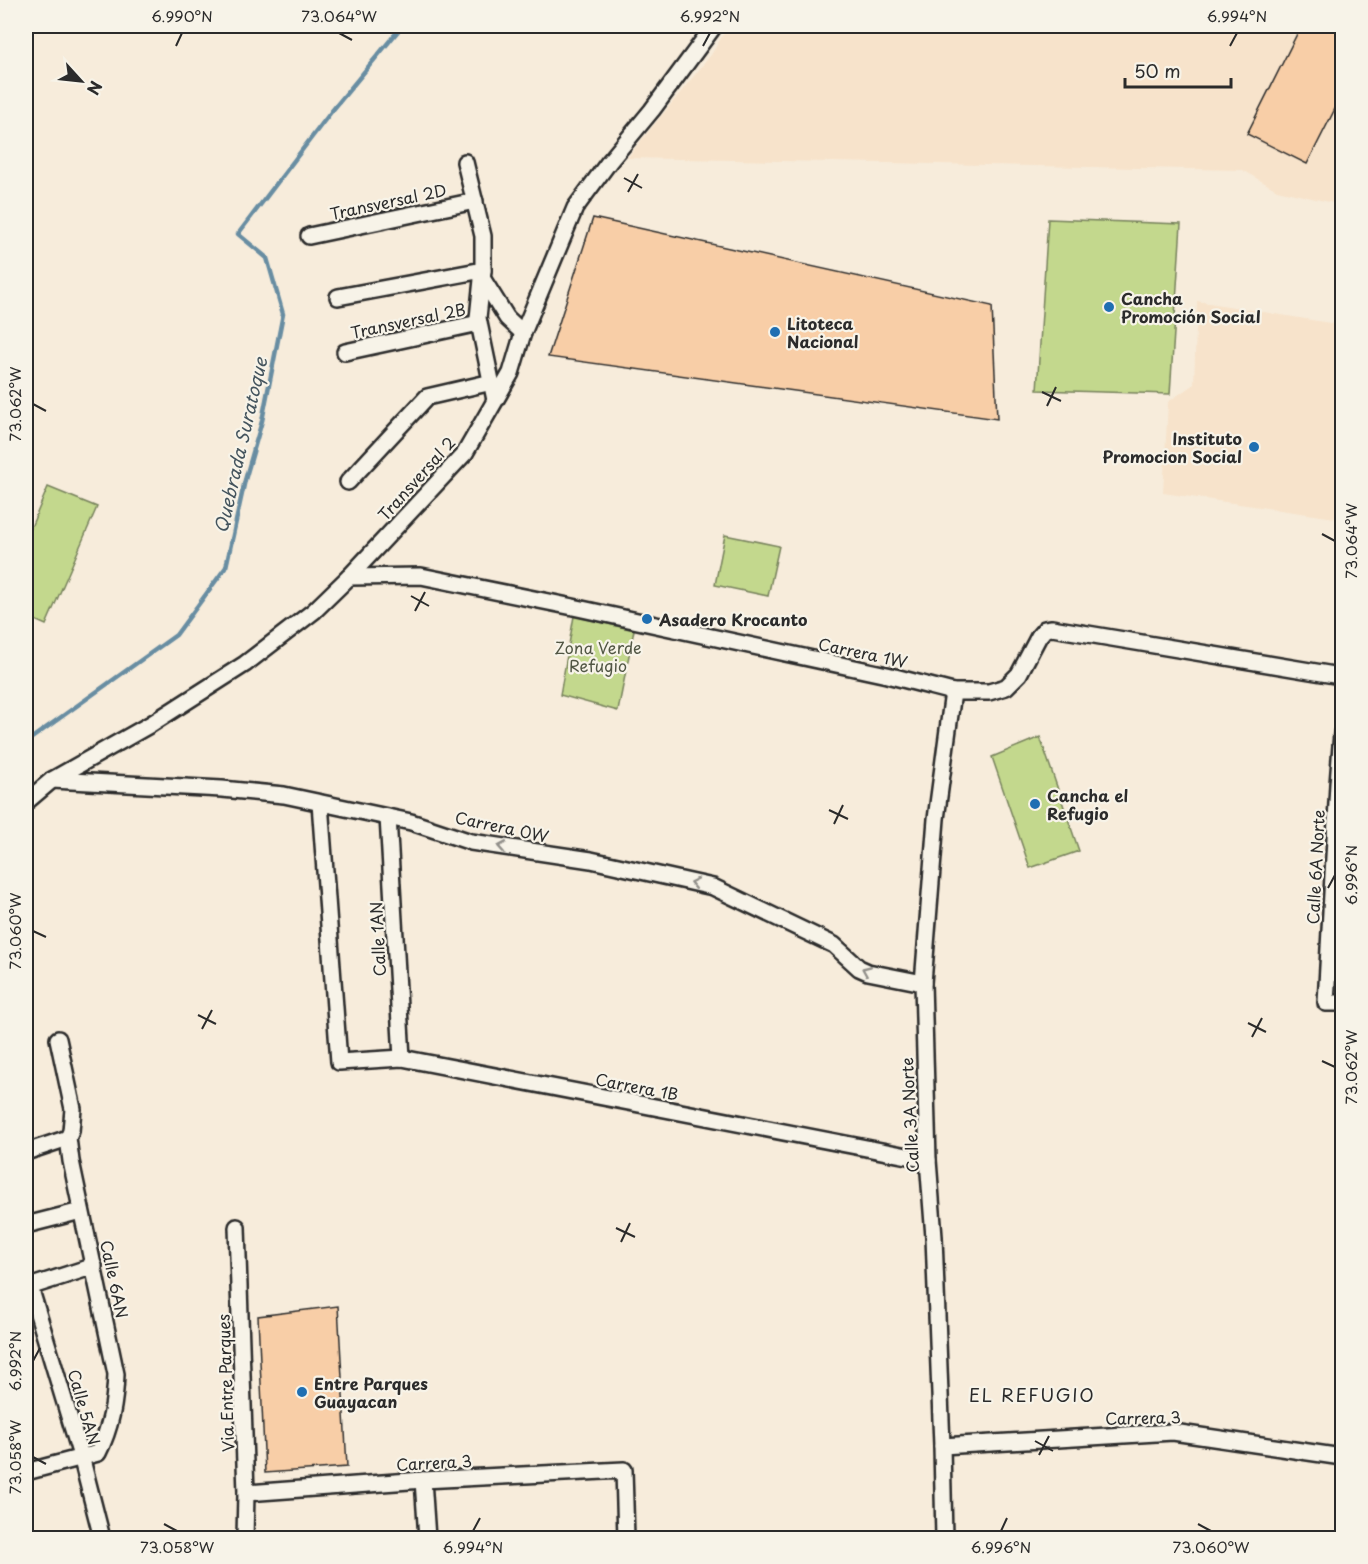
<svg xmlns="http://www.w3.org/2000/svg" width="1368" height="1564" viewBox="0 0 1368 1564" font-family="'Playpen Sans',sans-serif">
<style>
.built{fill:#f7e3cb}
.green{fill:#c3d88d;stroke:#77825c;stroke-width:1.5}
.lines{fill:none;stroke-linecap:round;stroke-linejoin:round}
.stream{stroke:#688da2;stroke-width:4.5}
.building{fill:#f8cea7;stroke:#2b2b2b;stroke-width:1.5}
.minor-casing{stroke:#2b2b2b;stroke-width:20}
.minor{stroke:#f7f3e8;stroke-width:15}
.oneway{stroke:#918f8a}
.ticks{fill:none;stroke:#2b2b2b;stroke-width:2}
.poi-dot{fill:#1f6fb2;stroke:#f7f3e8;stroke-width:2}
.labels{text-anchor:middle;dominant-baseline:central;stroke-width:4.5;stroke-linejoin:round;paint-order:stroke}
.street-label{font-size:16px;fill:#2b2b2b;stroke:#f7f3e8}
.poi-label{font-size:16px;font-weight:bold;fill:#2b2b2b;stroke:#f7f3e8;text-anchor:start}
.park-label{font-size:16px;fill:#515644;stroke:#f7f3e8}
.water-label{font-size:18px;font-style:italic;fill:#44545d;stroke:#f7f3e8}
.neighbourhood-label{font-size:18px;letter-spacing:1.5px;fill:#2b2b2b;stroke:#f7f3e8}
.neatline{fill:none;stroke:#2b2b2b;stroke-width:2}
.ticks-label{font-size:15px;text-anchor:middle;fill:#2b2b2b}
</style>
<rect width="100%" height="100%" fill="#f7ecdb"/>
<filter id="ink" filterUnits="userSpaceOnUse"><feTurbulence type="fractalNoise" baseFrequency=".0167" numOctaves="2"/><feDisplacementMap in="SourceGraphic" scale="12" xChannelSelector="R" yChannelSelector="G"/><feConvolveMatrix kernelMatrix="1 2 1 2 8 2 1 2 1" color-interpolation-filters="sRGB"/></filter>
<g filter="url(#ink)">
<!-- built -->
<g class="built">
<polygon points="728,26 1342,26 1342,205 1277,190 1242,170 627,158 711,55"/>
<polygon points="1197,301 1342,325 1342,519 1163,493 1168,402 1194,384"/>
</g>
<!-- green -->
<g class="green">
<polygon points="1048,219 1181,224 1170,394 1037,390"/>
<polygon points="48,487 97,507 46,625 26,616 26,539"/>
<polygon points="725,535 779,546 768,596 715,585"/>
<polygon points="574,616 634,630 618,711 560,695"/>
<polygon points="1040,737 1079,851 1030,868 992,757"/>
</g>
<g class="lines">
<!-- stream -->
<polyline class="stream" points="29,740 176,635 226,567 245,480 262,421 283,314 267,258 238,234 331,112 402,26"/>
</g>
<!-- building -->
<g class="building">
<polygon points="1301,26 1342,26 1342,95 1307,164 1247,134"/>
<polygon points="593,218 992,306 997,419 548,357"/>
<polygon points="1342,862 1342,975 1332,973"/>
<polygon points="338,1306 347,1467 265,1473 258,1316"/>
</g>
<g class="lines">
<!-- minor casing -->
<g class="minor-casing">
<g id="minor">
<polyline points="465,162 483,236 483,270 478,318 495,400"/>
<polyline points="309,236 475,201"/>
<polyline points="482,278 507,318 523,333"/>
<polyline points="338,297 483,270"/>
<polyline points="345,352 479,323"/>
<polyline points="348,482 427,397 492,382"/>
<polyline points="349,577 421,576 573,607 887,675 953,692 989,692 1006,687 1019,674 1039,636 1045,629 1052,628 1340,676"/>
<polyline points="1342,733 1338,784 1326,1003 1342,1003"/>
<polyline points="52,780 222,789 284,795 411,822 471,842 591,860 713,887 834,945 859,968 868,972 923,983"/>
<polyline points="26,802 52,780 151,724 245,664 314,611 349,577 465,453 511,373 523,333 575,208 609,162 652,110 714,26"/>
<polyline points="320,803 339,1062 402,1058 928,1160"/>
<polyline points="388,817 402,1058"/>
<polyline points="26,1152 68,1138"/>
<polyline points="26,1225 81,1211"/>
<polyline points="237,1227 246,1493 245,1538"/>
<polyline points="30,1287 81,1456 102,1538"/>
<polyline points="26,1288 94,1266"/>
<polyline points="942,1446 1173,1432 1342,1457"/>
<path d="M26,1472L98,1453C111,1427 115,1403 116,1374L71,1161L68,1138L71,1131L73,1109L58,1039"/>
<polyline points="423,1480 427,1538"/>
<polyline points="246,1493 423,1480 624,1470 626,1538"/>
<polyline points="26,1534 26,1538"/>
<polyline points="944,1538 942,1446 934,1237 928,1160 923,983 936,819 953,692"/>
</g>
</g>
<!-- minor -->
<use href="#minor" class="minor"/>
</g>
<!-- one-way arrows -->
<defs><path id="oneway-chevron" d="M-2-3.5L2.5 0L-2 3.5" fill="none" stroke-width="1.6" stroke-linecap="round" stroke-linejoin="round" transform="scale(1.5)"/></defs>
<g class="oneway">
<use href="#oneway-chevron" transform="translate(502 847) rotate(-170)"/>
<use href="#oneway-chevron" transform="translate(694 883) rotate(-168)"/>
<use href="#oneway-chevron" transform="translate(866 970) rotate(-157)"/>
</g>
</g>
<!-- ticks -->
<path class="ticks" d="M339,33L352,40M176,46L182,33M703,46L710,33M1230,46L1237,33M624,178L642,188M628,192L638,174M1042,392L1061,401M33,404L46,411M1047,406L1056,387M1322,534L1335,541M411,596L429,606M415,611L425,592M829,810L848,819M834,824L843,805M1328,888L1335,875M33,931L46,937M198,1015L216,1024M1248,1023L1266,1032M202,1029L212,1010M1252,1037L1262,1018M1322,1061L1335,1067M616,1228L635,1237M621,1242L630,1223M33,1361L40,1348M1035,1441L1053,1451M1039,1455L1049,1436M33,1457L46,1464M164,1524L177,1531M1198,1524L1211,1531M473,1531L480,1518M1001,1531L1007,1518"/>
<!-- markers -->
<g class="poi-dot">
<circle cx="1109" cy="307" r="6"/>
<circle cx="775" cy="332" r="6"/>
<circle cx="1254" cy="447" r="6"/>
<circle cx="647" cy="619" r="6"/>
<circle cx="1035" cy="804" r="6"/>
<circle cx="302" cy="1392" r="6"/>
</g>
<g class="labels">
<!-- street labels -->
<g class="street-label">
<text transform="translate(388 201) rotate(-12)">Transversal 2D</text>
<text transform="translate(408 320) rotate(-12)">Transversal 2B</text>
<text transform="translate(416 478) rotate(-48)">Transversal 2</text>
<text transform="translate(863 652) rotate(12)">Carrera 1W</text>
<text transform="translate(502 826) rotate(12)">Carrera 0W</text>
<text transform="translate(1315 867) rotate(-87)">Calle 6A Norte</text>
<text transform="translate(377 939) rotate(-93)">Calle 1AN</text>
<text transform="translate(637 1086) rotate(11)">Carrera 1B</text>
<text transform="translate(909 1115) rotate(-93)">Calle 3A Norte</text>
<text transform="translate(115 1279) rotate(78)">Calle 6AN</text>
<text transform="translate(225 1383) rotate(-92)">Via Entre Parques</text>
<text transform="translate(85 1407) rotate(74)">Calle 5AN</text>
<text transform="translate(1143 1417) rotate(-1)">Carrera 3</text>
<text transform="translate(434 1462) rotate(-3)">Carrera 3</text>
</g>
<!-- poi labels -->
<g class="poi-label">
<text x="1121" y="298">Cancha<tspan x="1121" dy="18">Promoción Social</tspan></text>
<text x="787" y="323">Litoteca<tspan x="787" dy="18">Nacional</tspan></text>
<text x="1242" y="438" text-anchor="end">Instituto<tspan x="1242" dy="18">Promocion Social</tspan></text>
<text x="659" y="619">Asadero Krocanto</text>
<text x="1047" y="795">Cancha el<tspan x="1047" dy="18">Refugio</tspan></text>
<text x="314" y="1383">Entre Parques<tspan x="314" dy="18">Guayacan</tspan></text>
</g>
<!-- park labels -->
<g class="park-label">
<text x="598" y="647">Zona Verde<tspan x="598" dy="18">Refugio</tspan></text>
</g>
<!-- water labels -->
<g class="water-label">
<text transform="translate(240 445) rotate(-77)">Quebrada Suratoque</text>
</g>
<!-- neighbourhood labels -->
<g class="neighbourhood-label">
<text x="1032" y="1394">EL REFUGIO</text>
</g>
</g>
<!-- margin -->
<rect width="1368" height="1564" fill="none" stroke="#f7f3e8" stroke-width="66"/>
<!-- north arrow -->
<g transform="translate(81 81) rotate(117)" stroke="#f7f3e8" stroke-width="4.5" paint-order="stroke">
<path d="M0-4.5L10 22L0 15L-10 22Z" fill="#2b2b2b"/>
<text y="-9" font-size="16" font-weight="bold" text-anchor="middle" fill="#2b2b2b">N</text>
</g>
<!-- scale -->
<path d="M1125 78v9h106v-9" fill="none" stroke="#2b2b2b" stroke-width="3"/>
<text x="1134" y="78" font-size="18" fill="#2b2b2b" stroke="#f7f3e8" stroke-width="4.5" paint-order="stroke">50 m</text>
<rect x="33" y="33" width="1302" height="1498" class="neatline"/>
<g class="ticks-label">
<text x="182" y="22">6.990°N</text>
<text x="339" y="22">73.064°W</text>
<text x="710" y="22">6.992°N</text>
<text x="1237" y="22">6.994°N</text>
<text transform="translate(16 404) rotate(-90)" y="5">73.062°W</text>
<text transform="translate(1352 541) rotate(-90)" y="5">73.064°W</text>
<text transform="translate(1352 875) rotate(-90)" y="5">6.996°N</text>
<text transform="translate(16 931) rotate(-90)" y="5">73.060°W</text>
<text transform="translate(1352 1067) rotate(-90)" y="5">73.062°W</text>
<text transform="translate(16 1361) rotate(-90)" y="5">6.992°N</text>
<text transform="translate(16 1457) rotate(-90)" y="5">73.058°W</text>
<text x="177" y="1553">73.058°W</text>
<text x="473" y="1553">6.994°N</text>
<text x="1001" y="1553">6.996°N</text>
<text x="1211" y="1553">73.060°W</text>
</g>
</svg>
